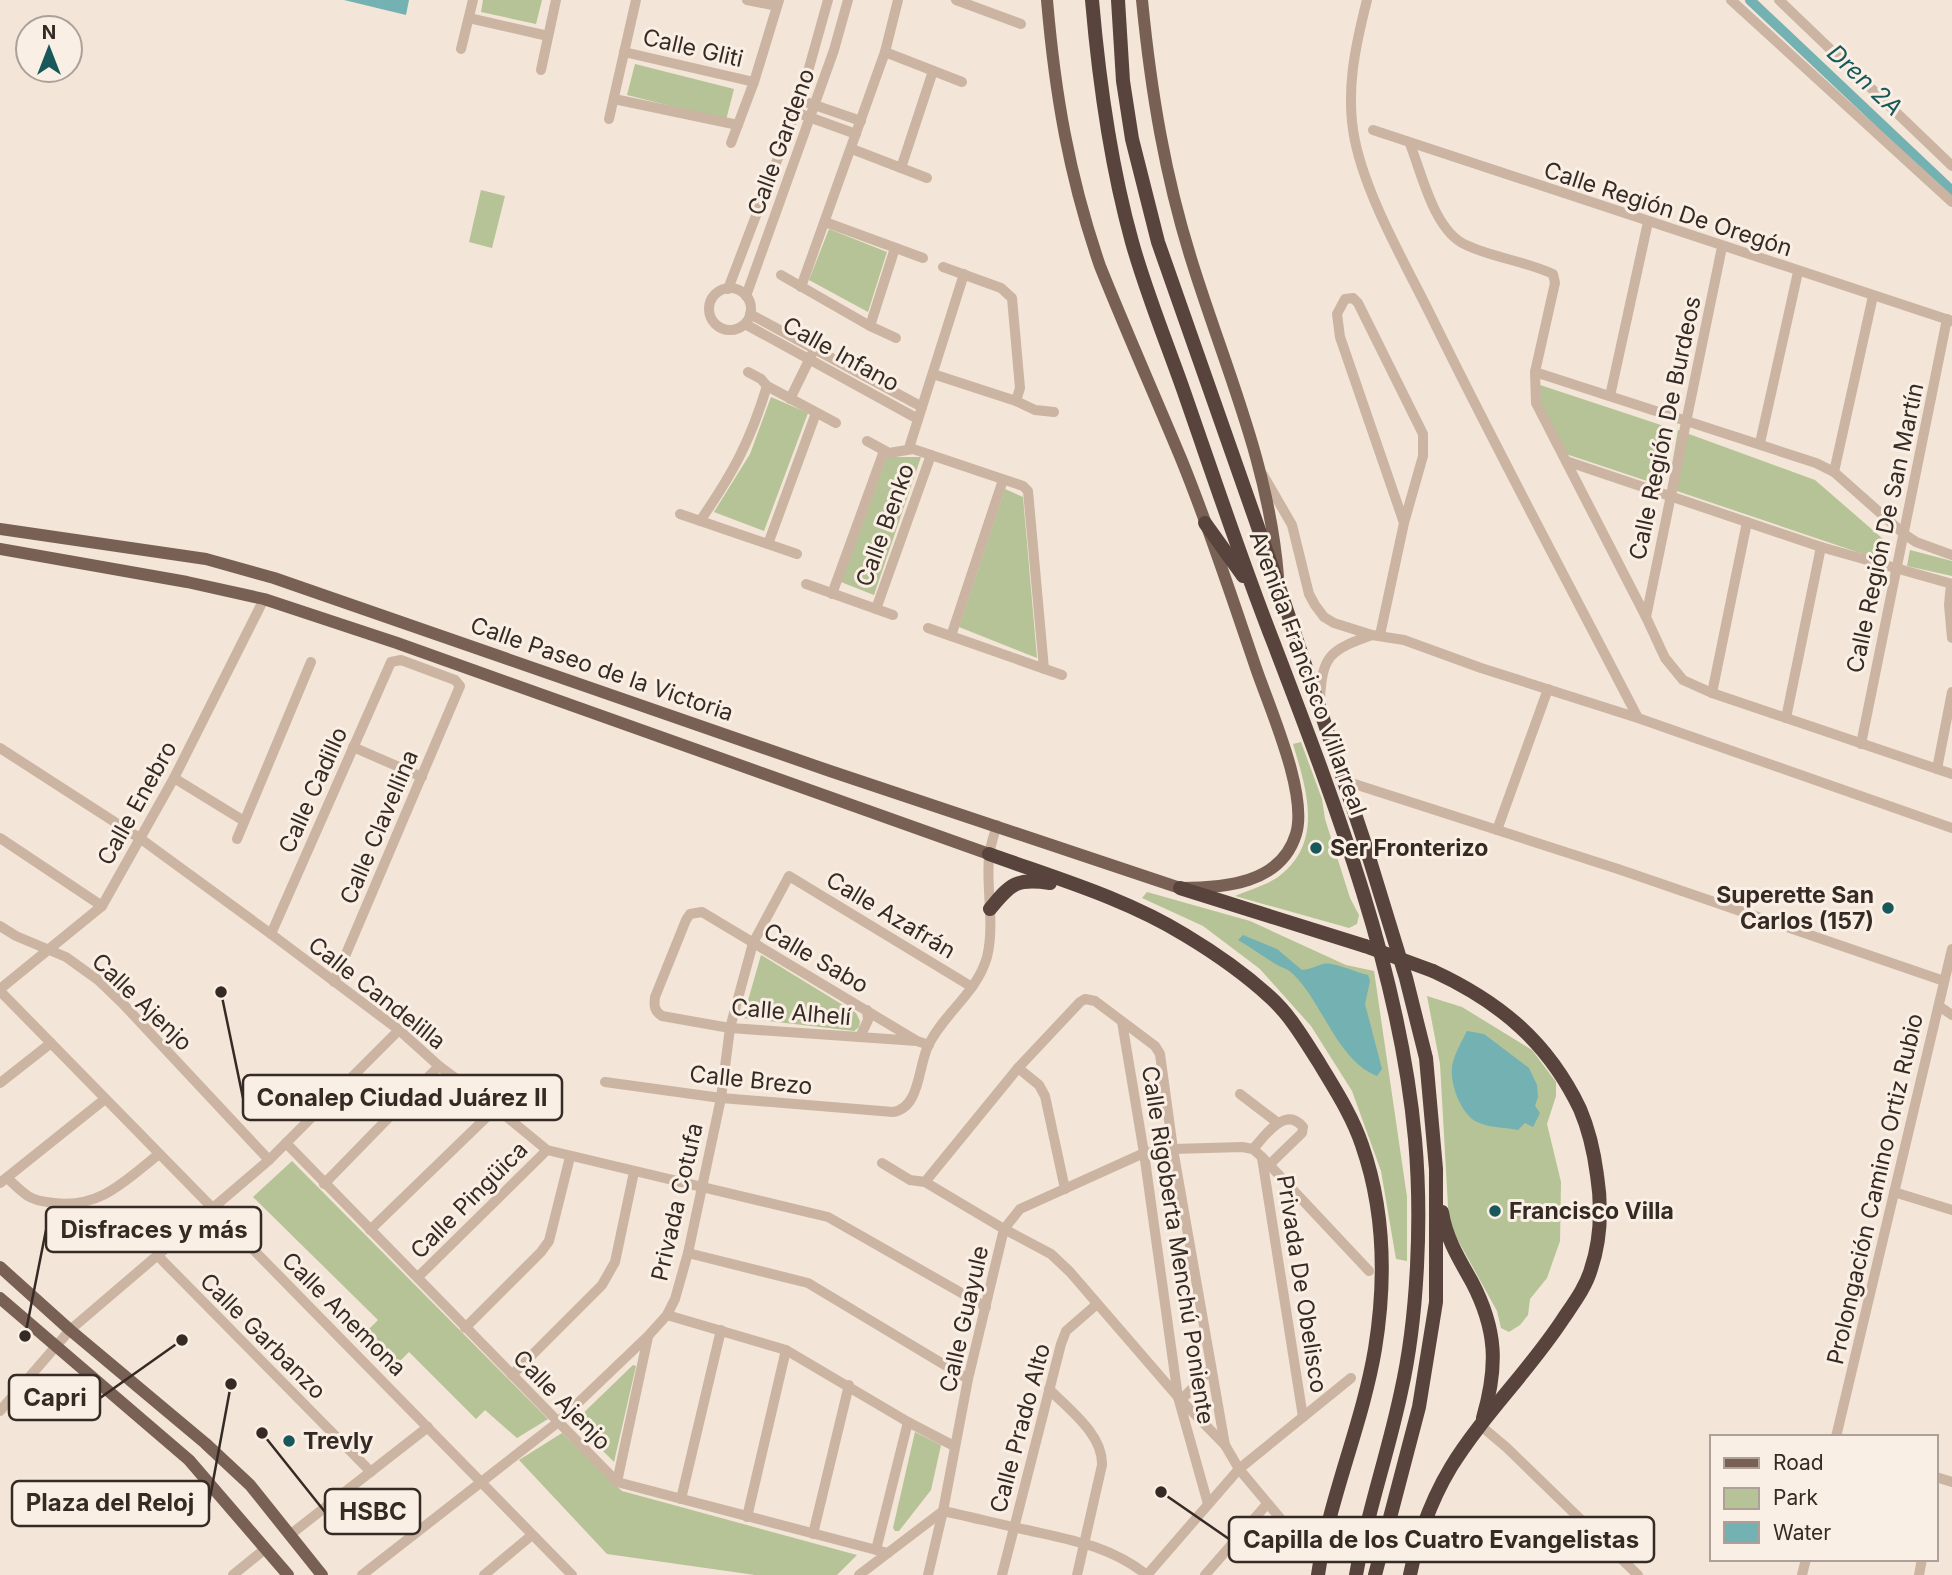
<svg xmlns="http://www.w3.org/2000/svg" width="1952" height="1575" viewBox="0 0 1952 1575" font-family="Inter,sans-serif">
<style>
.green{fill:#b5c396}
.water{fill:#74b1b2}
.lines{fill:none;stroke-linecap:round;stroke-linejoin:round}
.canal{stroke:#74b1b2;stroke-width:10}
.minor{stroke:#ccb4a3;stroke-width:10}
.major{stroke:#796055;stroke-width:12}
.highway{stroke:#58443c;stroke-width:14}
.highway-bridge{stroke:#58443c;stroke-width:14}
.poi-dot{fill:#18585a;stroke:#faefe4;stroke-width:2.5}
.labels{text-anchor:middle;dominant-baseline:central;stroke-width:6;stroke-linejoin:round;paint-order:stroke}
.street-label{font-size:23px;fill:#362a25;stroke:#faefe4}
.poi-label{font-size:23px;font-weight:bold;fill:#362a25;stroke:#faefe4;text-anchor:start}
.water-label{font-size:24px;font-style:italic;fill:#18585a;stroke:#faefe4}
.leader{fill:none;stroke:#362a25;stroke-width:2.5}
.callout-dot{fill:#362a25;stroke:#faefe4;stroke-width:2.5}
.callout{fill:#faefe4;stroke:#362a25;stroke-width:2.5}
.callout-label{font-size:24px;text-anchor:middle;font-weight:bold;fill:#362a25}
</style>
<rect width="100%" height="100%" fill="#f3e5d7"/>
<!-- green -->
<g class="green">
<polygon points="483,0 542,0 536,24 481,12"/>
<polygon points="635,64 734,89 726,120 627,95"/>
<polygon points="481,190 505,196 492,248 469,242"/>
<polygon points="829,229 887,252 868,312 809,280"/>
<polygon points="1534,383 1664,426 1653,483 1560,452 1532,398"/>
<polygon points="771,397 808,413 764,531 714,512 750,454"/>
<polygon points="1678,430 1815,480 1883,539 1878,559 1668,488"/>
<polygon points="887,457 921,457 874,595 841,582"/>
<polygon points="1005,489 1023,497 1037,658 959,627"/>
<polygon points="1910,550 1952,561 1952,576 1907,566"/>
<path d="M1301,742L1322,799L1325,819L1350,898L1359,915L1357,924L1349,928L1235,896C1247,891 1263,886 1275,879C1325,845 1307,791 1293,744Z"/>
<polygon points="1147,892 1250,921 1346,965 1374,971 1407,1197 1407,1261 1396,1259 1381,1171 1352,1091 1311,1026 1260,969 1203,926 1142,898"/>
<polygon points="761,955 856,1013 860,1021 859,1027 854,1031 743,1018"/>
<polygon points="1427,996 1462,1007 1532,1050 1556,1082 1556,1096 1547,1124 1561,1182 1560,1241 1547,1278 1530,1299 1528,1315 1520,1325 1509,1332 1501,1328 1497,1311 1449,1224 1440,1064"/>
<polygon points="292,1161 548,1419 517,1438 485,1410 476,1419 409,1352 389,1372 358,1340 378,1320 253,1197"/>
<polygon points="633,1365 636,1366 614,1462 574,1422"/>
<polygon points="915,1432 941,1445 931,1490 899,1531 895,1531 893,1528"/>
<polygon points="562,1433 622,1491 857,1555 837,1575 755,1575 607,1554 519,1460"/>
</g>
<!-- water -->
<g class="water">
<polygon points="344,0 409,0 406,15"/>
<path d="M1243,935L1277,949L1302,970C1311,969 1316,966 1323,964C1332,961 1357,973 1368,975L1370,981L1365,1004L1382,1069L1377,1076C1337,1060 1323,1003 1293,974C1289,970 1284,968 1279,966C1265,958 1252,948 1238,940Z"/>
<path d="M1467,1031L1484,1034L1529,1068L1537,1085L1538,1097L1535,1106L1540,1113L1533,1127L1525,1123L1518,1130C1504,1127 1488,1128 1475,1121C1459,1111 1448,1079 1453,1062C1456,1051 1462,1041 1467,1031Z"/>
</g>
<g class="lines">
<!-- canal -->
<polyline class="canal" points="1750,0 1952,191"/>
<!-- minor -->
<g class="minor">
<polyline points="747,0 777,6"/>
<polyline points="956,0 1021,24"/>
<path d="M1367,0C1355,47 1345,93 1355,141C1368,202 1409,270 1436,326C1501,458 1571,588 1638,718"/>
<polyline points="1731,0 1952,202"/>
<polyline points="1779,0 1952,166"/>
<polyline points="469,18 548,36"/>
<polyline points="461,49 473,0"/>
<polyline points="624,52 754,82"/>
<polyline points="885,52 962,82"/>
<polyline points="541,70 556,0"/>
<polyline points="614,99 738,125"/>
<polyline points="800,100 861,121"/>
<polyline points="795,112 856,134"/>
<polyline points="609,119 636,0"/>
<polyline points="1373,130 1952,321"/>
<polyline points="731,143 754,82 779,0"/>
<path d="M1410,144C1422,174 1434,231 1466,245C1494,258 1525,261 1553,274L1555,283L1535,372L1536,403L1646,617L1665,658L1683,680L1712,693L1952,774"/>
<polyline points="852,149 927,178"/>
<polyline points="901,168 933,71"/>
<polyline points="825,222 923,258"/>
<polyline points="943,267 1001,288 1012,298 1020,388 1016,401"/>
<polyline points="781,275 870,326 896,338"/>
<polyline points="801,287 885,52 898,0"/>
<circle cx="730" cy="309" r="21"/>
<polyline points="728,289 800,100 828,0"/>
<polyline points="746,296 834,50 848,0"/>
<polyline points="750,314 922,407"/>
<polyline points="745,324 918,419"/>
<polyline points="870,326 895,248"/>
<polyline points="748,372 761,379 767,386 836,423"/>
<polyline points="1535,372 1816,463 1834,472 1904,534 1916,542 1952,555"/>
<polyline points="933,374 1016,401 1035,410 1054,412"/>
<polyline points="1610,396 1648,222"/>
<polyline points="790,399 813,352"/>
<polyline points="867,441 889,453 913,449 1023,486 1028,491 1044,669"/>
<polyline points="1760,443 1798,272"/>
<polyline points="909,448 964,274"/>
<polyline points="1566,461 1821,547 1952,584"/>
<polyline points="1834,472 1873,296"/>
<polyline points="1263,475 1292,525 1309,594 1315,605 1324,617 1334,623 1372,635 1404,640 1481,668 1638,718 1952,828"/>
<polyline points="680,514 797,554"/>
<path d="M700,521C733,473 750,442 767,386"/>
<polyline points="768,544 816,413"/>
<polyline points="806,584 893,615"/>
<polyline points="1951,584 1949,605 1952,638"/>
<polyline points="832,594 884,451"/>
<polyline points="876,609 931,455"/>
<polyline points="1646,617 1722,247"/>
<polyline points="928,628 1062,675"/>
<polyline points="1380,635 1404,523 1423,456 1423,434 1358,303 1353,298 1345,299 1337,314 1340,337 1404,523"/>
<polyline points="951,636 1003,480"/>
<polyline points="1712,693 1747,522"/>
<path d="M1320,700C1322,655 1330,650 1372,635"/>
<polyline points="1786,718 1821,547"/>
<polyline points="1861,744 1947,319"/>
<polyline points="353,747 422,777"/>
<polyline points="0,748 141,839 271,934 399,1030 439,1066 496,1108 547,1150 828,1217 986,1307"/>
<polyline points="1937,769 1952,692"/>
<polyline points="174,778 244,821"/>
<polyline points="1342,780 1618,869 1944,981"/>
<polyline points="1497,830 1548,689"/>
<polyline points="0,838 102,906"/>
<polyline points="237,839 311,662"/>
<polyline points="0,926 16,936 66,957 98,980 124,1005 269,1160"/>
<polyline points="271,934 391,662 401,660 455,680 460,686 334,982"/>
<polyline points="0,989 102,906 174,778 264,599"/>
<polyline points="0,991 572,1575"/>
<polyline points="1939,1006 1952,1015"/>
<polyline points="1122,1022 1144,1153 1178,1397 1208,1504"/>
<polyline points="860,1037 868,1020 867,1010"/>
<path d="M917,1041L730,1028L662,1016C654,1011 654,1006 655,997L686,920L690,914L702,912L917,1041L929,1045"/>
<polyline points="1018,1068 1039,1085 1045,1096 1065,1189"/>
<path d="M605,1082L721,1098L893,1112C920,1108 918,1067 928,1046C943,1014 977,993 987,957C995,924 986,890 989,856C990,846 994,835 997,825"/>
<polyline points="0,1083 51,1043"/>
<polyline points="1240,1094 1278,1123"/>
<polyline points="286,1143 617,1482 888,1553"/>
<path d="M1253,1149C1265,1136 1285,1105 1303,1127L1302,1133L1269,1165"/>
<polyline points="1262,1158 1303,1417"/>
<polyline points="882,1163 910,1180 925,1182 1004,1229 1051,1254 1070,1272 1178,1397 1225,1445"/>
<path d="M7,1178C14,1184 20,1191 28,1196C35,1201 46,1202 54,1203C100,1209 126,1180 159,1154"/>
<polyline points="925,1182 1018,1068 1080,1002 1085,999 1095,1001 1155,1046 1160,1054 1173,1149 1225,1445 1239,1469 1300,1542"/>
<polyline points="0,1183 105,1099"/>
<polyline points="324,1184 439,1066"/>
<polyline points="1894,1192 1952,1210"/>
<polyline points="370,1230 496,1108"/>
<polyline points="688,1253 808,1283 968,1379"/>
<polyline points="158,1256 371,1472"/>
<polyline points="418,1277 547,1150"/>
<polyline points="667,1315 786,1350 908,1422 954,1446"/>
<polyline points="465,1328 541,1252 549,1241 570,1157"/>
<polyline points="512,1375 602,1285 615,1262 634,1172"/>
<path d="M1049,1389C1069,1410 1103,1434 1102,1465L1077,1575"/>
<polyline points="1182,1399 1211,1369"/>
<polyline points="0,1411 70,1330 269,1160 399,1030"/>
<polyline points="1481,1426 1506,1447 1638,1575"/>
<polyline points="1836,1437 1952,949"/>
<polyline points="1936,1477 1952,1482"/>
<polyline points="617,1482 648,1337"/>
<polyline points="681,1499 721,1330"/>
<polyline points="747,1517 786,1350"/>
<polyline points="291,1534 428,1427"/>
<polyline points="813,1534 849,1385"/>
<polyline points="876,1550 908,1422"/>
<polyline points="233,1575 265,1549"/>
<polyline points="362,1575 557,1423 648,1336 667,1315 675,1299 688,1253 721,1098 730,1028 753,943 789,876 972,987"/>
<polyline points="484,1575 532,1535"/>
<path d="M859,1575L943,1511C971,1517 999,1524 1027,1530C1072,1540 1110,1546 1147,1575"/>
<polyline points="928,1575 943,1511 968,1379 1004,1229 1020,1209 1144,1153 1173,1149 1242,1147 1253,1149 1262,1157 1369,1271"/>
<polyline points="1002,1575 1061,1344 1066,1331 1097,1304"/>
<polyline points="1147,1575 1239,1469 1351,1378"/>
<polyline points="1205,1575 1267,1504"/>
<polyline points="1802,1575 1806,1559"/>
<polyline points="1919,1575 1922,1559"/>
</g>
<!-- major -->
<g class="major">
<path d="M1142,0C1151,92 1165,177 1193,265C1226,370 1269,465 1278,576"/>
<path d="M0,529L206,559L274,578L830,771L1180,888C1224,888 1281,884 1296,834C1308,795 1271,711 1257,671C1233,601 1210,530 1182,461C1155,396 1126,331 1100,266C1069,176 1055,94 1047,0"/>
<polyline points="0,549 187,582 264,599 397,643 989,854"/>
<polyline points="0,1267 70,1330 205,1443 250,1485 322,1575"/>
<polyline points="0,1298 189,1460 288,1575"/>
</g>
<!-- highway -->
<g class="highway">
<path d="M1092,0C1099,81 1110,163 1132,242C1146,292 1166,341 1183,389C1213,475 1241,560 1274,644C1334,801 1400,971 1415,1139C1422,1216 1418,1317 1401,1392C1388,1454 1367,1513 1356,1575"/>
<polyline points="1118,0 1123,81 1132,139 1158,242 1279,587 1364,841 1406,978 1426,1058 1436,1169 1436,1302 1419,1407 1375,1575"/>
<polyline points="1205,523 1243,576"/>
<path d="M989,854C1055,878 1125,898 1185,935C1215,953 1245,974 1270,997C1290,1015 1304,1039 1318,1061C1334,1088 1352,1115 1362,1145C1385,1211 1386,1281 1375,1349C1362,1426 1329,1498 1318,1575"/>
<polyline points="1180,888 1365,946"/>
<path d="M990,909C1011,883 1017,878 1050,883"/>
<path d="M1442,1212C1446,1238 1459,1259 1472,1282C1497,1330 1498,1366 1483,1418"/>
<path d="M1410,1575C1418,1536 1430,1502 1451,1467C1483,1415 1529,1371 1563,1319C1573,1304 1586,1287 1591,1269C1601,1239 1602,1207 1597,1175C1594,1152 1589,1130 1580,1109C1548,1042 1500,1002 1433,971"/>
</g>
<!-- highway-bridge -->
<polyline class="highway-bridge" points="1365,946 1433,971"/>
</g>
<!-- markers -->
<g class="poi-dot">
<circle cx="1316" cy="848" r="7"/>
<circle cx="1888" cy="908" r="7"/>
<circle cx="1495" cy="1211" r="7"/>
<circle cx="289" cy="1441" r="7"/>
</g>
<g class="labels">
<!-- street labels -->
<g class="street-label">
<text transform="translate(693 48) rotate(13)">Calle Gliti</text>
<text transform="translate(781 142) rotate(-70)">Calle Gardeno</text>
<text transform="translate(1668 209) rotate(18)">Calle Región De Oregón</text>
<text transform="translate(841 354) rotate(29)">Calle Infano</text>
<text transform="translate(1665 428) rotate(-78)">Calle Región De Burdeos</text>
<text transform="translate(885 525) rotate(-70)">Calle Benko</text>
<text transform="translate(1885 528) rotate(-78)">Calle Región De San Martín</text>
<text transform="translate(602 669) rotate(19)">Calle Paseo de la Victoria</text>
<text transform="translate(1308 673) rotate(70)">Avenida Francisco Villarreal</text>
<text transform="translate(313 790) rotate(-66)">Calle Cadillo</text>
<text transform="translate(137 803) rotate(-61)">Calle Enebro</text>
<text transform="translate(379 827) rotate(-67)">Calle Clavellina</text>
<text transform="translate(891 915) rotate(31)">Calle Azafrán</text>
<text transform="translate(816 958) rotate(30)">Calle Sabo</text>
<text transform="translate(377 993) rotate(38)">Calle Candelilla</text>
<text transform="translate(142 1002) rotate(44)">Calle Ajenjo</text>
<text transform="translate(791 1012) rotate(5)">Calle Alhelí</text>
<text transform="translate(751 1080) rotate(6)">Calle Brezo</text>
<text transform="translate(1875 1189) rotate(-77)">Prolongación Camino Ortiz Rubio</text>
<text transform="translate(469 1200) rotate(-45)">Calle Pingüica</text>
<text transform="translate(677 1202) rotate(-77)">Privada Cotufa</text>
<text transform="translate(1178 1245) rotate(81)">Calle Rigoberta Menchú Poniente</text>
<text transform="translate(1302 1284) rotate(81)">Privada De Obelisco</text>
<text transform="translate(344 1314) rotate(45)">Calle Anemona</text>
<text transform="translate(964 1319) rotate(-77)">Calle Guayule</text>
<text transform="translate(263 1336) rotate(45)">Calle Garbanzo</text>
<text transform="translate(562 1400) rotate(46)">Calle Ajenjo</text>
<text transform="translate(1020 1428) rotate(-75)">Calle Prado Alto</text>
</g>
<!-- poi labels -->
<g class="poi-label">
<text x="1330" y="848">Ser Fronterizo</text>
<text x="1874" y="895" text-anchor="end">Superette San<tspan x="1874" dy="26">Carlos (157)</tspan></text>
<text x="1509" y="1211">Francisco Villa</text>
<text x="303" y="1441">Trevly</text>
</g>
<!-- water labels -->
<g class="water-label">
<text transform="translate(1865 80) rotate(43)">Dren 2A</text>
</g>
</g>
<!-- callouts -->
<path class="leader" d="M221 992L243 1098M25 1336L46 1230M182 1340L100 1398M231 1384L209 1503M262 1433L325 1512M1161 1492L1229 1539"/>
<g class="callout-dot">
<circle cx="221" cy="992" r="7"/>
<circle cx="25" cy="1336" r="7"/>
<circle cx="182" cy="1340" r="7"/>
<circle cx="231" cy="1384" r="7"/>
<circle cx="262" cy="1433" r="7"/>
<circle cx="1161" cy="1492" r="7"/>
</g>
<g class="callout">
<rect x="243" y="1075" width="319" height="45" rx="7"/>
<rect x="46" y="1207" width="215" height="45" rx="7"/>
<rect x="9" y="1375" width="91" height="45" rx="7"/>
<rect x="12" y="1481" width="197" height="45" rx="7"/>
<rect x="325" y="1489" width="95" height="45" rx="7"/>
<rect x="1229" y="1517" width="425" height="45" rx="7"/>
</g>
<g class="callout-label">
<text x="402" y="1106">Conalep Ciudad Juárez II</text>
<text x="154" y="1238">Disfraces y más</text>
<text x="55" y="1406">Capri</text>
<text x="110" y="1511">Plaza del Reloj</text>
<text x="373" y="1520">HSBC</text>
<text x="1441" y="1548">Capilla de los Cuatro Evangelistas</text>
</g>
<!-- legend -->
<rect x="1710" y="1435" width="228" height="126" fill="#faefe4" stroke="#aca098" stroke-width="2"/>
<rect x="1724" y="1458" width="35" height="10" fill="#796055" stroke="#aca098" stroke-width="2"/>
<text x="1773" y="1470" font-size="21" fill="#362a25">Road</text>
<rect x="1724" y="1488" width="35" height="21" fill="#b5c396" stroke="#aca098" stroke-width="2"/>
<text x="1773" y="1505" font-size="21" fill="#362a25">Park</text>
<rect x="1724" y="1522" width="35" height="21" fill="#74b1b2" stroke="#aca098" stroke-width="2"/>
<text x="1773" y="1540" font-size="21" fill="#362a25">Water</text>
<!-- north arrow -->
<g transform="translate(49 49)"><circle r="33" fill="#faefe4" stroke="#aca098" stroke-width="2"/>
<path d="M0-5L12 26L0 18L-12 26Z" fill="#18585a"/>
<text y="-10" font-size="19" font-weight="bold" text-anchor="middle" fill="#362a25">N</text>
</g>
</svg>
